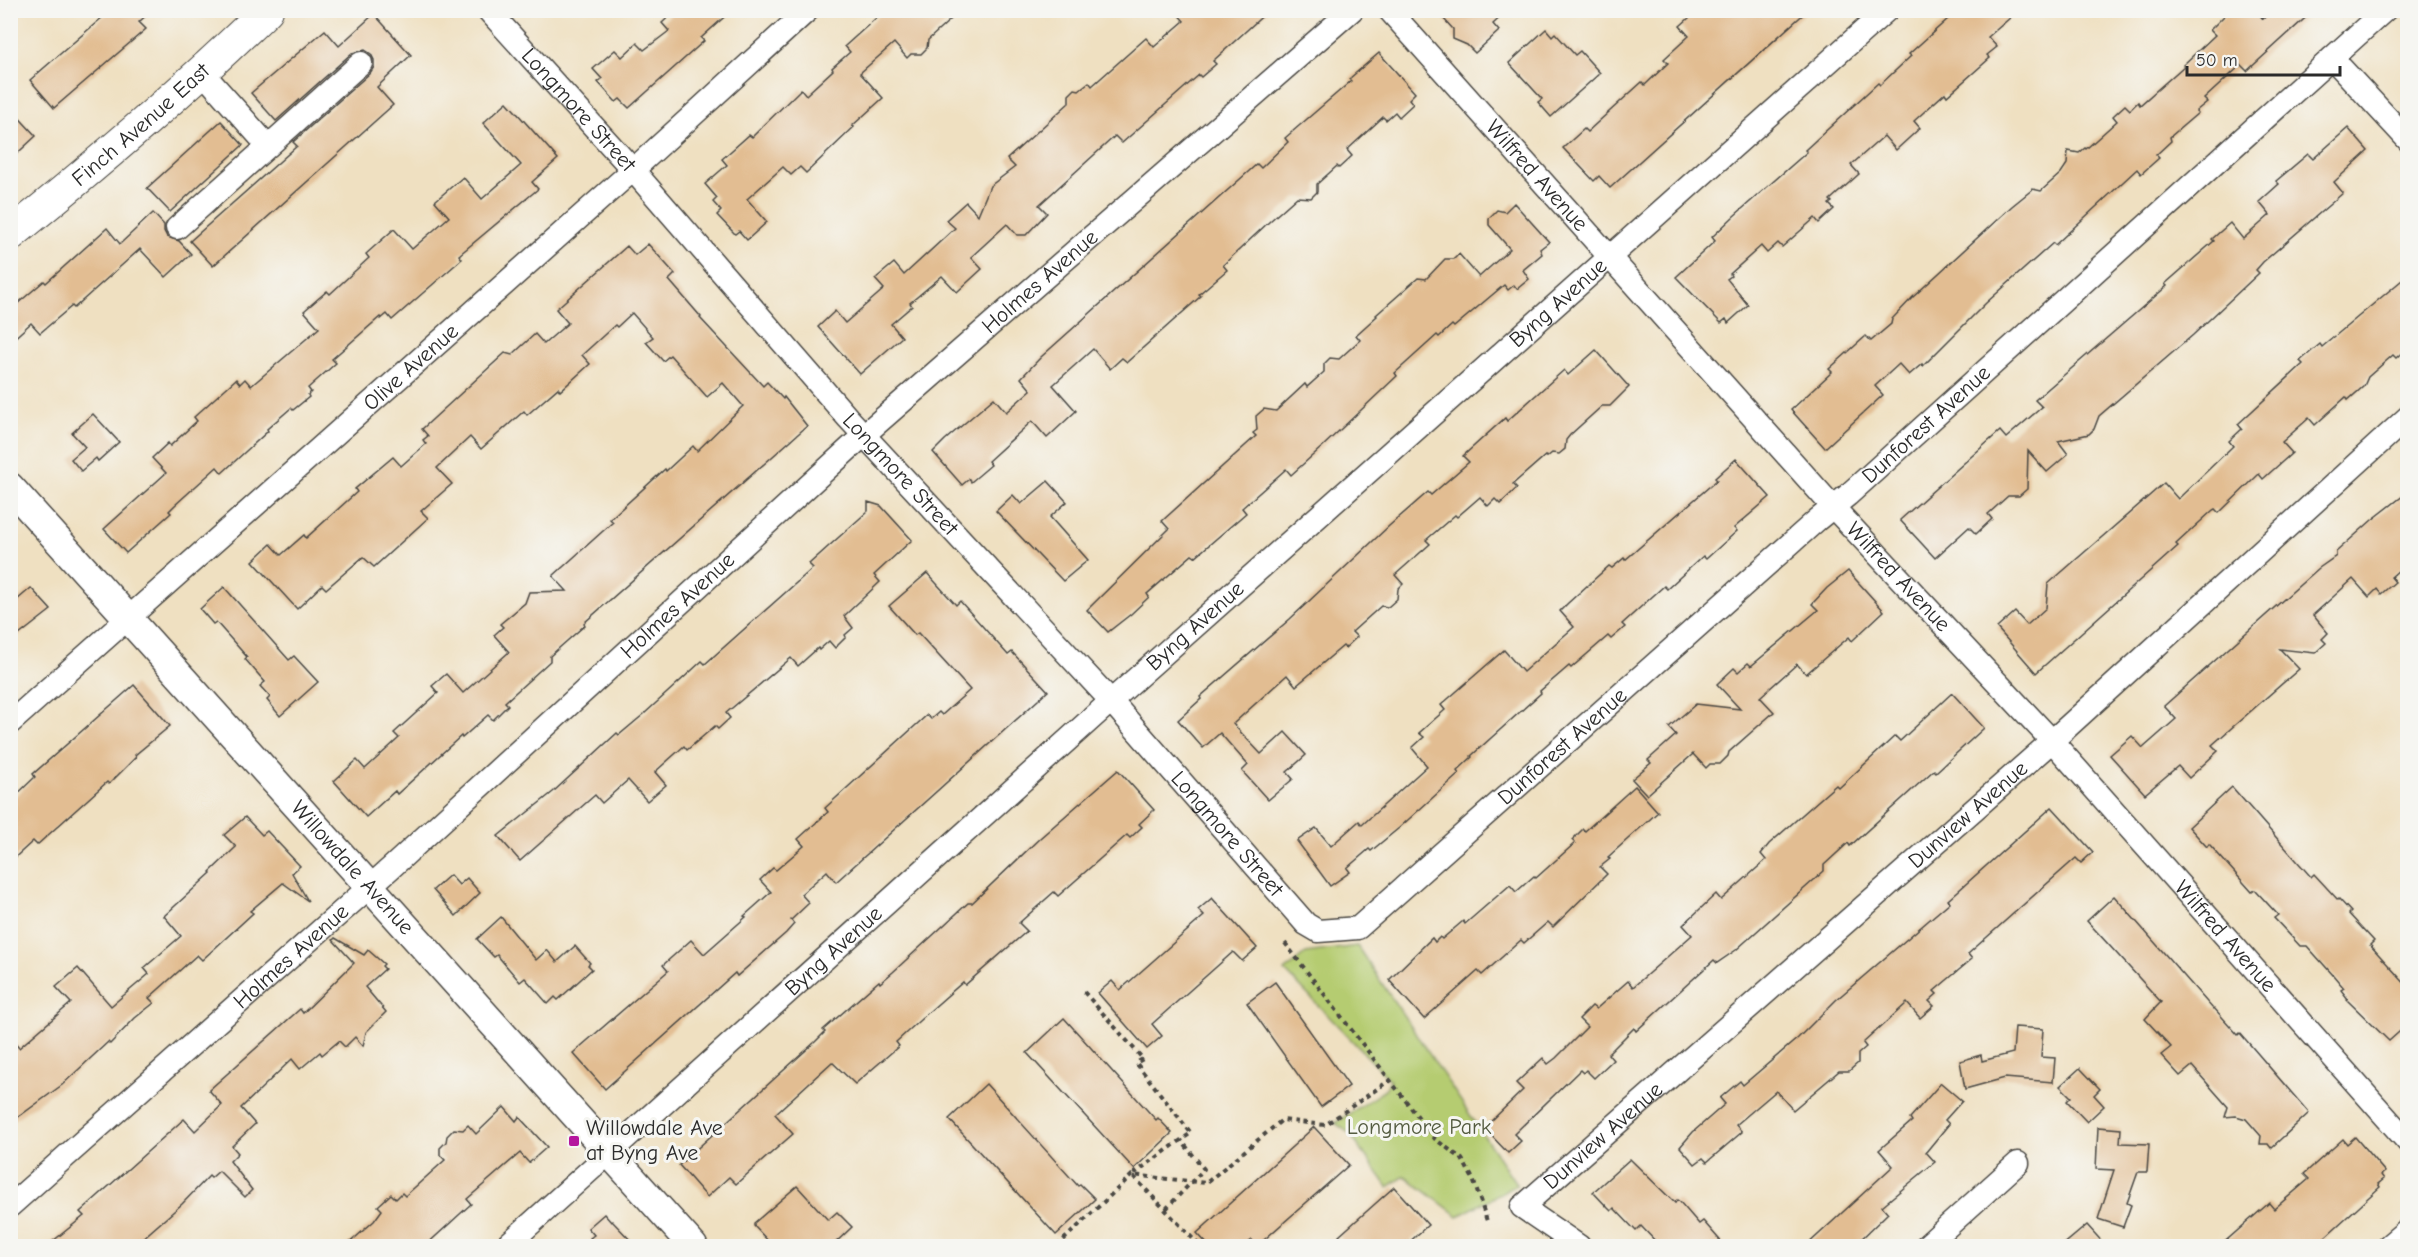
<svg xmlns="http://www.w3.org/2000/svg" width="2418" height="1257" viewBox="0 0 2418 1257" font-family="'Comic Neue',sans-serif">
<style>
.park{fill:#b5cc71;stroke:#707c4e;stroke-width:1.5}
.building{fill:#e2bd92}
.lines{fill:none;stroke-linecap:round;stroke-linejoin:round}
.minor-casing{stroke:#484642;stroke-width:25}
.tertiary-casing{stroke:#484642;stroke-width:31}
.secondary-casing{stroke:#484642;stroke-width:34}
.path{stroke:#484642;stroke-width:4;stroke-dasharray:4.5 4.5;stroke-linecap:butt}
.minor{stroke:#fff;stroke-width:22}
.tertiary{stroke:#fff;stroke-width:28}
.secondary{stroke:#fff;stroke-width:32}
.poi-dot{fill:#b5179e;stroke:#f6f6f2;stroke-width:2}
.labels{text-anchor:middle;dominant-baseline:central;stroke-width:6;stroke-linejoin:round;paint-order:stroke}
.street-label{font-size:22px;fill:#2b2b2b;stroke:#f6f6f2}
.park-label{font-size:22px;fill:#545b40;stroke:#f6f6f2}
.poi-label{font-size:22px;fill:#2b2b2b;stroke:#f6f6f2;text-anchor:start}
</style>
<rect width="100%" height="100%" fill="#f6f6f2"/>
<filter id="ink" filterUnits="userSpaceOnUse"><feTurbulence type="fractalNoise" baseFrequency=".0167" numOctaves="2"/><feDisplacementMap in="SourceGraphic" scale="12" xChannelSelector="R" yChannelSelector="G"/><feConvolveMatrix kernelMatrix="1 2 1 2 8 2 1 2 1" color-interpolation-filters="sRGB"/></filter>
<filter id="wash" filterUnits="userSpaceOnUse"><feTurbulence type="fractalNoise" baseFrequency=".008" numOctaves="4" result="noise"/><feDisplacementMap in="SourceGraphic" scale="24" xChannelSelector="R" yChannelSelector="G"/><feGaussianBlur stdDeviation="1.35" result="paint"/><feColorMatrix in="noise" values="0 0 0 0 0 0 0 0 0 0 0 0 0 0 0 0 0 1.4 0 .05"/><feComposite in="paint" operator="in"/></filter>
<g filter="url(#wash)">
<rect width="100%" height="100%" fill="#efe0c1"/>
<!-- park -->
<polygon class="park" points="1357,946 1517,1185 1458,1216 1405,1176 1388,1187 1349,1133 1335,1123 1385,1090 1390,1080 1285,971 1306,953"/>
<g id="blocks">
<!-- building -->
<g class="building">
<polygon points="111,10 152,10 139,22 146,29 54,108 30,80"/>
<polygon points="676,10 732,10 701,38 704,41 629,108 620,99 616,102 598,82 602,79 593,69 615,50 622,57 637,43 644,50 669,31 662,23"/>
<polygon points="885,10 961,10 928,40 927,48 921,54 911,54 907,58 894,43 860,73 883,98 852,126 854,127 806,173 800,167 791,175 783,167 747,199 767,222 747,240 739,231 735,234 717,215 721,211 713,202 717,198 705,184 727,165 722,159 749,135 752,137 801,89 806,95 833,70 832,68 850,52 845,46"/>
<polygon points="1174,10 1269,10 1213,61 1216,64 1201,77 1199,75 1192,81 1122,143 1115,136 1039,205 1047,213 1026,235 1017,235 1007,224 971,257 982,269 957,292 942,276 910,303 912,306 891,324 902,337 860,374 818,327 835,311 845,323 884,289 875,279 894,263 904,275 955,228 946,220 966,202 978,215 990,186 1015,167 1007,159 1069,103 1069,95 1075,89 1079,90 1089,82 1092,86 1146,38 1154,47 1184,21"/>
<polygon points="1451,10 1508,10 1493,24 1499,31 1475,53 1467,45 1453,39 1453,29 1443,18"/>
<polygon points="1698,10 1808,10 1610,188 1599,176 1594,181 1563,148 1584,129 1587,132 1642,82 1645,85 1668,63 1664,59 1689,36 1680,26"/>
<polygon points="1958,10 2019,10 1988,37 1997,47 1987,55 1990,58 1947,96 1945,93 1914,121 1920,128 1896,150 1884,136 1851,165 1859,174 1830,200 1832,202 1829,204 1834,209 1819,223 1815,218 1782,247 1778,243 1767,253 1761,246 1730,274 1731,276 1727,279 1748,305 1728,323 1726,319 1721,323 1676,277 1715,241 1712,237 1734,216 1807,152 1805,150 1878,83 1880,85 1911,56 1909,54"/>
<polygon points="2230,10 2256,10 2263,19 2272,10 2314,10 2247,71 2241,65 2204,99 2207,102 2196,111 2198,113 2170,137 2171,141 2156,155 2159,158 2141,174 2137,169 2055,245 2053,243 1986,303 1923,366 1922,364 1909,375 1899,364 1875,386 1883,395 1825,448 1791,410 1832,372 1829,369 1866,336 1871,341 1891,324 1892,319 1913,297 2012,206 2033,189 2041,191 2061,173 2067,164 2068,151 2079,153 2085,148 2086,149 2117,121 2113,116 2125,105 2130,110 2138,102 2140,105 2184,66 2183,65 2215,35 2210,30"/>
<polygon points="374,14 411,55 377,87 393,105 213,266 190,241 297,146 293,142 370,73 374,67 374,60 371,54 365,50 352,53 276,121 251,93 325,30 339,46"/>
<polygon points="1546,29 1552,36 1555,33 1575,55 1580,51 1600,73 1551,117 1538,102 1542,99 1509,63"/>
<polygon points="1379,53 1415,93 1409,99 1413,104 1399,117 1395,112 1386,120 1383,117 1347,150 1352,156 1339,168 1337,166 1317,184 1317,192 1311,198 1297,197 1270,221 1223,265 1227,270 1199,294 1201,296 1127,362 1122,358 1110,369 1093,349 1053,385 1076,411 1047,438 1032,421 988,461 991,465 971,482 969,479 962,485 933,452 945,440 994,398 1006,412 1031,390 1021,378 1041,357 1257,164 1261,168 1288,142 1285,138 1351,81 1349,79"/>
<polygon points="507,102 558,159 532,182 538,189 459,255 462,259 392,320 387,314 381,319 380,317 332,359 336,363 308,388 311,392 308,395 309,397 293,410 291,408 267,429 268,431 222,473 217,467 175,505 169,511 171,513 126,553 104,529 166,473 152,458 168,443 170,446 197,421 194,417 236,379 240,384 245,379 251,386 319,328 304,311 327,291 330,294 369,258 366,254 394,229 412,249 449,217 435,201 463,177 482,199 521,165 483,123"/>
<polygon points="10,108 36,136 10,160"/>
<polygon points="221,121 243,145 170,212 147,188"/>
<polygon points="2348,128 2368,151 2334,182 2343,193 2263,262 2256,270 2259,273 2193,335 2099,416 2094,429 2089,434 2058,441 2068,454 2047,472 2028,451 2027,489 2019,496 2008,496 1988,514 1992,519 1976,534 1969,527 1935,558 1900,520 2000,431 2006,438 2042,407 2035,400 2167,286 2165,284 2214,241 2212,239 2230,223 2243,239 2270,215 2259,202 2279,184 2276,181 2308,154 2313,159"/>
<polygon points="1514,203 1549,242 1540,249 1542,254 1523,270 1529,279 1517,289 1514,285 1508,290 1504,285 1454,327 1452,325 1439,337 1437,335 1395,373 1397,376 1322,447 1291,475 1286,469 1242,508 1246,513 1195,557 1192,555 1147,594 1149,597 1131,614 1108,632 1087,610 1169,529 1162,521 1256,436 1253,433 1257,430 1256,416 1264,409 1276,411 1305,384 1307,387 1324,372 1324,364 1330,358 1339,359 1360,340 1356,335 1377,316 1376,315 1418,278 1426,279 1445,259 1454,259 1459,254 1479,277 1510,249 1489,225 1489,218 1497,210 1505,212"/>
<polygon points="153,213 164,225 164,231 167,237 179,241 191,254 166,277 140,249 74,308 72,306 40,333 31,323 10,342 10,310 44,281 46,283 107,228 120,244"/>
<polygon points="648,244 675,274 669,280 701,317 700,318 763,386 767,382 783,399 784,397 807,426 584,623 585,625 550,656 550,661 505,702 508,705 493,720 488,715 462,738 461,736 397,794 395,791 366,817 334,781 357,760 365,769 399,738 394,733 438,693 432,686 446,674 463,693 481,677 509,652 494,635 503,627 500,624 525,603 529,592 567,591 553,576 613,522 610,519 665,469 666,471 693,446 697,451 743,406 723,383 707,397 670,355 663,361 646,342 653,337 632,313 617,327 615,325 582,355 590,364 560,391 558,388 527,415 524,411 481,449 470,437 437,468 452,484 421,511 428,518 374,567 363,557 326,589 322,585 297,609 253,561 271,544 281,555 304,535 306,538 357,492 355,489 393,457 401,466 426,444 423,440 428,436 422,429 505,353 512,355 535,334 544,344 568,323 556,309 627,246 635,255"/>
<polygon points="2408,275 2408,347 2396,358 2393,355 2368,377 2364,386 2348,400 2346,397 2315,425 2309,418 2282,442 2292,453 2263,479 2259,474 2219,513 2215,509 2213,510 2176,544 2178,546 2036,673 1997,628 2015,612 2027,625 2046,608 2048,584 2164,483 2178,499 2233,446 2229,441 2242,429 2238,424 2303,364 2300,361 2320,344 2322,347"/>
<polygon points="1596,350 1629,387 1610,406 1602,406 1570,435 1566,440 1565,449 1559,454 1552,453 1547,457 1545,456 1513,484 1517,488 1500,504 1495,499 1488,506 1480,497 1457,517 1455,515 1426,540 1430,544 1395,575 1403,584 1398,589 1397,599 1388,607 1381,606 1352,632 1357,637 1345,648 1343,646 1296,686 1287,675 1233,724 1261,754 1285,732 1306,755 1287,772 1293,779 1268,800 1242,771 1248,765 1220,733 1203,748 1178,720 1201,699 1200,697 1290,619 1389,526 1428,492 1431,495 1469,462 1463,456 1505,418 1507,421 1564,370 1568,375"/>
<polygon points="93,414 119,442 98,461 96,458 81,471 71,459 85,447 72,433"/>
<polygon points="1736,459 1770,497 1734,528 1737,531 1706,559 1703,556 1667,589 1664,586 1622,624 1625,627 1611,639 1608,636 1571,668 1569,666 1540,691 1541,693 1471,756 1472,757 1457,771 1459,774 1399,828 1371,851 1369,849 1347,868 1350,872 1330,886 1297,841 1316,828 1331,846 1359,821 1362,825 1427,766 1412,748 1424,737 1419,733 1445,710 1441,705 1504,650 1523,672 1574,627 1560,611 1568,603 1609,566 1612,568 1624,558 1625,560 1717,480 1715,478"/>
<polygon points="1048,481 1067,502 1050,517 1088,560 1063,581 996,511 1013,495 1021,504"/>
<polygon points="2408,492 2408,562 2391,577 2395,582 2381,594 2377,589 2369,597 2353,579 2313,615 2328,633 2322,639 2326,643 2315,653 2280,649 2299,669 2212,745 2218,751 2189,778 2178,766 2145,794 2110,755 2132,736 2143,748 2176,719 2164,706 2319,568 2336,556 2336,552 2372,520"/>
<polygon points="868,502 881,506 912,540 874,575 880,582 844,616 853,628 845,635 846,637 835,648 829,641 819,650 818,648 798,666 791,658 726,713 730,718 718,729 715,726 687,750 684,746 655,772 666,785 647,801 628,780 602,803 595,795 520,861 498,836 553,792 617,733 619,735 644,714 702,661 705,664 813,568 809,564 868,511"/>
<polygon points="1848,571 1884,611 1852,641 1849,637 1806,674 1797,664 1760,697 1774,712 1729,752 1728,756 1720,764 1710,764 1706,768 1693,754 1647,795 1632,779 1651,763 1648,760 1676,735 1669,727 1696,704 1740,709 1717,684 1734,668 1738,672 1748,663 1751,666 1818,610 1812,604 1827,588"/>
<polygon points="927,573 956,605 960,601 1008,655 1012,652 1048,691 836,882 827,871 801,894 809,903 791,920 794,924 786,933 737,976 735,973 605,1089 573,1053 668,971 663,965 691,940 704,954 746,917 744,916 771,892 760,880 773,868 776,870 804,846 798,839 828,812 825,808 927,715 931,719 939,712 942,715 970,690 918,633 915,635 889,606"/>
<polygon points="224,587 289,660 294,656 318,682 280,716 267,700 270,697 260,686 265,682 245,659 247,657 216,622 213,624 200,609"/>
<polygon points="31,588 51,610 10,642 10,606"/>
<polygon points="134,685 170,726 135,755 136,757 109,784 107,782 37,845 33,841 10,862 10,801 35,777 33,774"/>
<polygon points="1952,693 1984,728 1936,772 1934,770 1850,846 1848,843 1824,865 1824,871 1736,950 1717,963 1714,960 1636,1031 1634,1028 1608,1054 1613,1060 1594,1078 1586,1070 1583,1073 1580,1070 1514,1134 1521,1141 1508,1153 1484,1128 1523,1090 1516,1083 1543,1058 1548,1064 1556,1058 1587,1027 1579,1019 1592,1006 1596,1009 1628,981 1633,987 1692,935 1683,925 1716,894 1721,900 1766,860 1761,854 1769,844 1836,785 1839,788 1895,736 1900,741"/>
<polygon points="1118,770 1154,810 1139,824 1142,827 1130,838 1127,835 1058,896 1054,892 1019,923 1027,931 965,985 963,982 931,1010 896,1042 899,1046 855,1084 832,1062 775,1114 793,1134 736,1184 729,1177 707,1197 679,1165 815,1042 825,1032 823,1030 879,981 880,983 893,972 968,903 972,903 1040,838"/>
<polygon points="1635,786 1658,812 1608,857 1610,859 1600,867 1607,874 1553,927 1548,922 1524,943 1521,940 1482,975 1478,971 1424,1019 1389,980 1432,938 1435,942 1440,937 1442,939 1463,921 1465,924 1510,885 1516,892 1534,876 1536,878 1575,843 1572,840 1583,829 1585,831"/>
<polygon points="2232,787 2311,877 2314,874 2338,900 2339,899 2351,912 2349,914 2374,941 2370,945 2408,987 2408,1024 2389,1041 2347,1000 2348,999 2341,990 2344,988 2333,975 2307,946 2300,946 2274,918 2278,915 2255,890 2252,892 2209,844 2207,847 2189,827"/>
<polygon points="2052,807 2093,852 2081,863 2076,858 1968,954 1972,959 1934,991 1937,994 1929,1001 1934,1006 1920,1018 1907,1003 1863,1043 1866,1047 1858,1054 1858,1063 1849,1071 1839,1071 1793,1110 1776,1091 1736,1125 1742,1132 1707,1162 1703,1158 1695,1164 1680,1147 1693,1132 1725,1104 1720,1098 1740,1081 1743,1085 1798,1038 1836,1000 1950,902 1948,900"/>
<polygon points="245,817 262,835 267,831 300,866 292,873 308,901 283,883 250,911 253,913 202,960 197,955 149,998 154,1003 135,1018 110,1044 108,1042 62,1085 10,1123 10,1038 19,1048 71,1003 56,987 78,968 111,1006 149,974 144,968 181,936 164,916 211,873 210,872 236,847 224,835"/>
<polygon points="450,875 459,885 467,878 480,893 456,916 433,890"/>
<polygon points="2114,896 2213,1009 2214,1008 2238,1035 2240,1033 2309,1113 2271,1148 2268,1144 2260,1144 2261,1136 2246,1119 2236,1116 2225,1117 2228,1107 2192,1066 2180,1076 2161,1055 2171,1047 2145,1019 2161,1002 2087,921"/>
<polygon points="1212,898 1257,948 1242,961 1233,952 1152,1024 1162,1036 1147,1049 1098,993 1112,981 1120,990 1204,916 1198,910"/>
<polygon points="501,917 536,960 547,950 557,962 575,946 590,963 588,965 592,969 558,1000 555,997 548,1004 525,978 520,982 497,955 494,957 477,939"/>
<polygon points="335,938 364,955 368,950 384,964 382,966 385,969 365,987 386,1012 366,1032 363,1046 355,1037 345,1047 339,1041 322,1055 320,1052 300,1069 292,1059 241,1108 255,1124 232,1146 238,1153 230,1161 252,1190 245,1197 219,1171 211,1178 209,1176 182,1204 134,1246 47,1246 84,1216 80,1212 184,1119 195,1131 222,1105 209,1090 300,1009 303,1013 354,963 333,940"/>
<polygon points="1275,982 1349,1086 1321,1107 1247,1003"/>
<polygon points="1064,1018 1156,1120 1158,1118 1172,1133 1134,1169 1027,1053"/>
<polygon points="2015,1027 2043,1029 2041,1057 2055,1058 2053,1082 2005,1078 1965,1089 1960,1061 1981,1055 1982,1061 2013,1053"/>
<polygon points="2080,1068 2100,1089 2094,1095 2104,1106 2087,1122 2067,1101 2071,1097 2060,1086"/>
<polygon points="1941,1083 1962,1101 1945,1120 1949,1124 1926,1152 1935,1162 1882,1206 1888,1213 1854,1246 1806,1246 1893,1166 1879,1150 1912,1121 1910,1118"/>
<polygon points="986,1084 1078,1186 1080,1184 1095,1199 1056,1235 949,1119"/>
<polygon points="504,1107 516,1121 519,1117 547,1147 529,1163 520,1153 467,1199 471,1204 425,1246 346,1246 374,1221 382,1210 378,1206 391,1194 396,1199 402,1193 405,1196 445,1160 440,1155 440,1148 446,1142 447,1136 454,1129 463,1130 468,1125 476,1134"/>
<polygon points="1314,1127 1349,1165 1257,1246 1252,1240 1244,1246 1209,1246 1197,1233"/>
<polygon points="2098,1127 2121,1129 2120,1143 2149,1144 2147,1172 2138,1172 2127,1203 2131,1205 2123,1227 2098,1219 2114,1170 2096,1169"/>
<polygon points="2355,1137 2385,1172 2381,1175 2384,1179 2378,1184 2380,1187 2315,1246 2220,1246 2269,1203 2274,1209 2309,1179 2304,1174 2343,1139 2347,1144"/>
<polygon points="1630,1159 1675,1203 1677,1200 1680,1202 1699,1224 1703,1221 1704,1222 1725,1246 1660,1246 1641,1226 1636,1231 1614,1208 1611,1211 1608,1208 1593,1192"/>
<polygon points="797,1186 828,1220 837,1212 852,1227 832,1246 773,1246 754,1226 754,1223"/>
<polygon points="1394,1187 1428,1225 1405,1246 1348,1246 1339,1236"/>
<polygon points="604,1214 611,1222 612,1221 636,1246 598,1246 590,1238 594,1235 588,1228"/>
<polygon points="2087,1225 2106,1246 2062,1246"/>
</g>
</g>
</g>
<g filter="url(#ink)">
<use href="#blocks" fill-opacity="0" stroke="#484642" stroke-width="1.5"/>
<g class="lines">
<!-- minor casing -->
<g class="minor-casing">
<g id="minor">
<path id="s1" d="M488,10L633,170L848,418L1111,701L1306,924L1318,931L1358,928L1817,520L1848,495L2385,10"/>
<path id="s2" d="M1389,10L1833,507L2052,741L2408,1142"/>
<polyline points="2332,58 2408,140"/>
<polyline points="202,72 268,146"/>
<polyline points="177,228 361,63"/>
<path id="s3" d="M10,723L633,170L808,10"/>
<path id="s4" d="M10,1206L393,866L865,434L1352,10"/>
<path id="s5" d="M506,1246L1111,701L1887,10"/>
<path id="s6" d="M1579,1246L1522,1207L2052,741L2408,417"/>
<polyline points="1926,1246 2018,1163"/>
<polyline points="2388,1246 2408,1229"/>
</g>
</g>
<!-- tertiary casing -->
<g class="tertiary-casing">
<g id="tertiary">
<path id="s7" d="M10,487L693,1246"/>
</g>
</g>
<!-- secondary casing -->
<g class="secondary-casing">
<g id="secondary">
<path id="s8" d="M10,235C99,163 185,90 267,10"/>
</g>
</g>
<!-- path -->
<g class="path">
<polyline points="1285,943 1435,1139 1462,1159 1473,1179 1487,1221"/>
<polyline points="1084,992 1143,1059 1136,1063 1191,1133 1132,1175 1200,1246"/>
<polyline points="1166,1209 1204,1169 1181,1140"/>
<polyline points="650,1246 654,1242"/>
<polyline points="1057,1246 1132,1175 1206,1183 1282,1120 1325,1125 1390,1080"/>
</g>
<!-- minor -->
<use href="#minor" class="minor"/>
<!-- tertiary -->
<use href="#tertiary" class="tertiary"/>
<!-- secondary -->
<use href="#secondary" class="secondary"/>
</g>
</g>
<!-- markers -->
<rect class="poi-dot" x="568" y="1135" width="12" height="12" rx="3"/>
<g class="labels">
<!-- street labels -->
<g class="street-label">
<text stroke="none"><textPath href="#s1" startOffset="135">Longmore Street</textPath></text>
<text stroke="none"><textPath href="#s8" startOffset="171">Finch Avenue East</textPath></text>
<text stroke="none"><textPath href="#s2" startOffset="222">Wilfred Avenue</textPath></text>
<text stroke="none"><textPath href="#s4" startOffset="1384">Holmes Avenue</textPath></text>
<text stroke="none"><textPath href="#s5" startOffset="1413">Byng Avenue</textPath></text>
<text stroke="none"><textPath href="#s3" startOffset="536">Olive Avenue</textPath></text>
<text stroke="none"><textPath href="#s1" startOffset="2040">Dunforest Avenue</textPath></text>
<text stroke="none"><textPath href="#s1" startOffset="621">Longmore Street</textPath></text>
<text stroke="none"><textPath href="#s2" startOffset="762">Wilfred Avenue</textPath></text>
<text stroke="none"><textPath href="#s4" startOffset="898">Holmes Avenue</textPath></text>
<text stroke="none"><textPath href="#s5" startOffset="927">Byng Avenue</textPath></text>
<text stroke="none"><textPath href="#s1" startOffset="1554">Dunforest Avenue</textPath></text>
<text stroke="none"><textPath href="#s6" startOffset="663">Dunview Avenue</textPath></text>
<text stroke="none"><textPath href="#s1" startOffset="1107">Longmore Street</textPath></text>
<text stroke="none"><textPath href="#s7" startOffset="512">Willowdale Avenue</textPath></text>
<text stroke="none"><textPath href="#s2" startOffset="1248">Wilfred Avenue</textPath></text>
<text stroke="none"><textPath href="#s5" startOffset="441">Byng Avenue</textPath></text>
<text stroke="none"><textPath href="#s4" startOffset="376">Holmes Avenue</textPath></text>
<text stroke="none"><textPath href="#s6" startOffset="177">Dunview Avenue</textPath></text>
</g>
<!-- park labels -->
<g class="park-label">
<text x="1419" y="1127">Longmore Park</text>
</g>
<!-- poi labels -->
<g class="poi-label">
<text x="586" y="1128">Willowdale Ave<tspan x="586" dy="25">at Byng Ave</tspan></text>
</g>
</g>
<!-- margin -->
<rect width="2418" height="1257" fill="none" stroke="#f6f6f2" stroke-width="36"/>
<!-- scale -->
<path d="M2187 66v9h153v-9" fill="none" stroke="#2b2b2b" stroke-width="3"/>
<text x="2196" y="66" font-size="18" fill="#2b2b2b" stroke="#f6f6f2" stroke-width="4.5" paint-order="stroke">50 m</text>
</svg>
